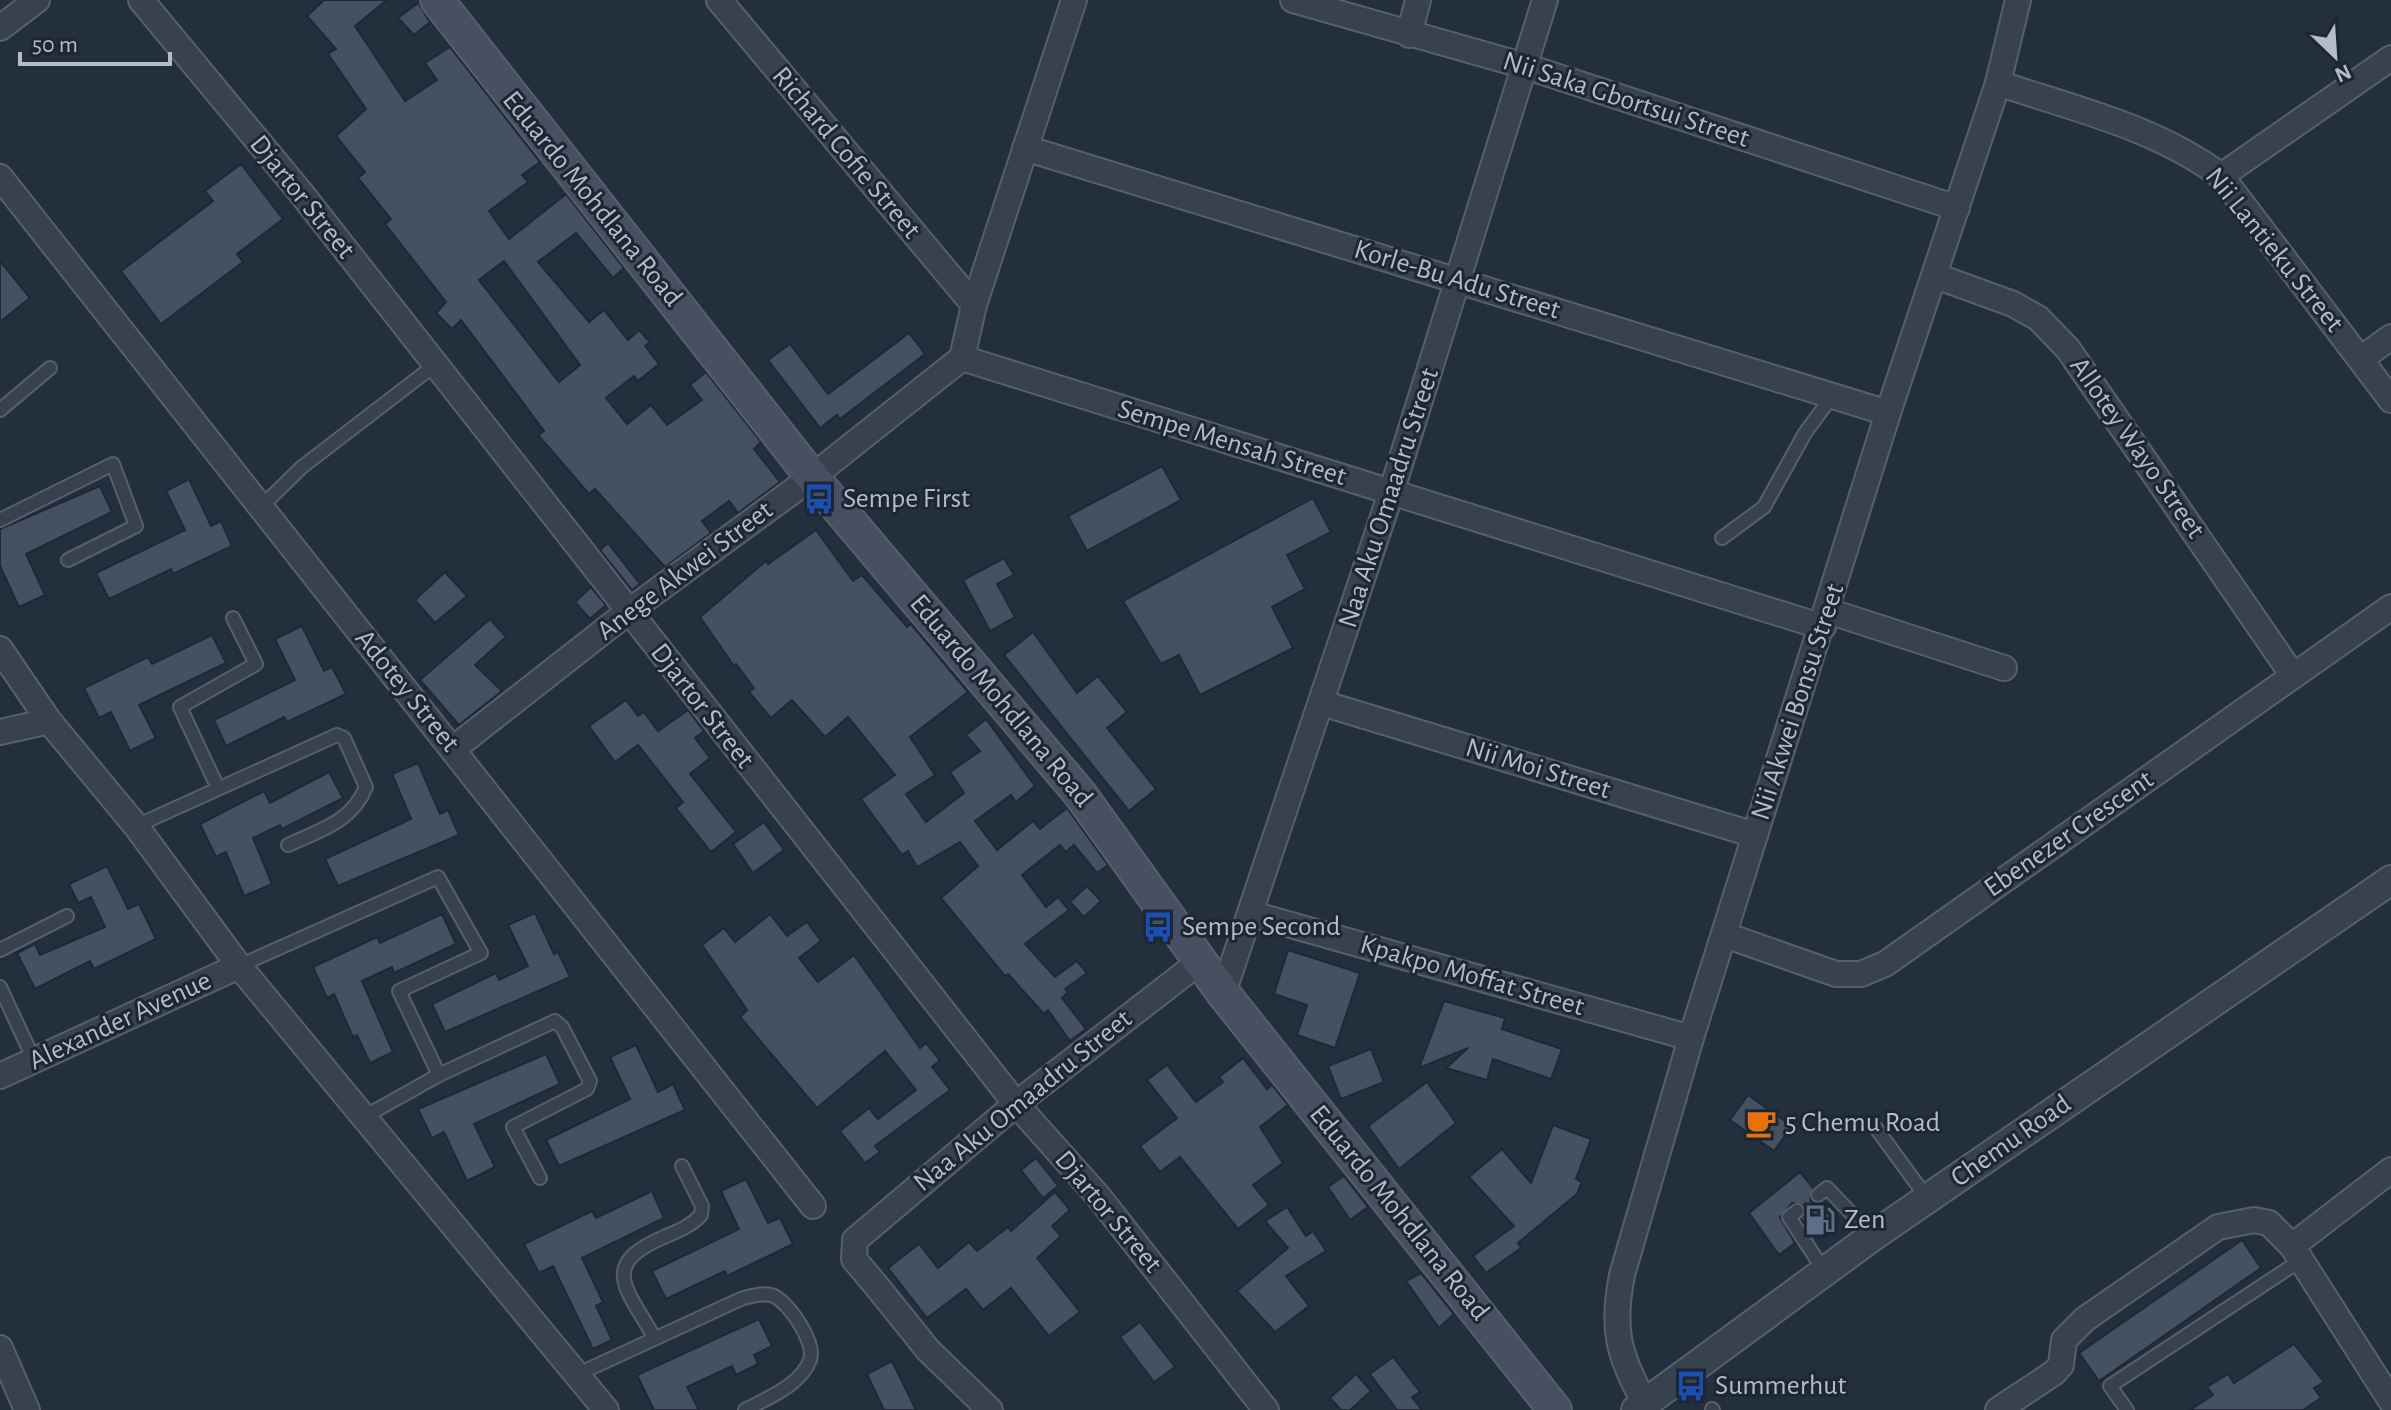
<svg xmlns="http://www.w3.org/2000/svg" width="2391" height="1410" viewBox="0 0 2391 1410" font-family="'Alegreya Sans',sans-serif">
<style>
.building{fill:#455162;stroke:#1f2835;stroke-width:2;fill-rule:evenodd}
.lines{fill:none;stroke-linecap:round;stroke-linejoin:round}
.service-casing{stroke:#565f6c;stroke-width:16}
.minor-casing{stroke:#565f6c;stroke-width:28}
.tertiary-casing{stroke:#565f6c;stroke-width:32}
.secondary-casing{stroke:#565f6c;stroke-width:36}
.service{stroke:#38414e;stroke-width:12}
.minor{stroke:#38414e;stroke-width:24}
.tertiary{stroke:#38414e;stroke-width:28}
.secondary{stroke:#465061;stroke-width:32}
.labels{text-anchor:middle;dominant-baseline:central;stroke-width:6;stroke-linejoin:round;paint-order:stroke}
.street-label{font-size:28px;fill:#b4bcc9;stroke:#1d2633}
.poi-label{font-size:28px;fill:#b4bcc9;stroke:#1d2633;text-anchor:start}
</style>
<rect width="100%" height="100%" fill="#242f3e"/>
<!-- building -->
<g class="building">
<path d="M324,0H387L355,26L405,101L437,80L425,63L450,47L540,162L522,175L528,182L489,211L509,239L566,194L624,268L613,278L576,233L538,262L589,322L604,310L628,340L639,330L650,342L645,346L659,364L638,381L634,376L606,398L627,424L651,405L667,425L702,400L690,385L706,372L761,442L754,449L780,482L738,513L729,501L702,521L711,533L665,567L595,489L589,494L538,435L544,431L461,320L452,329L436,313L446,302L385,224L391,219L358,178L365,172L336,136L366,109L328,54L336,49L307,16ZM504,261L580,365L559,382L479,280Z"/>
<polygon points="418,3 430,22 414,35 398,18"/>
<polygon points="241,164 283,219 237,254 243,262 161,324 121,271 213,201 205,191"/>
<polygon points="0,261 30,298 0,322"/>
<polygon points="909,333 925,354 840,419 837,415 820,428 768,360 790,344 828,394"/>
<polygon points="1162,466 1181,500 1087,551 1068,516"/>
<polygon points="189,479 211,526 221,521 232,546 173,574 171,569 109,599 96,573 185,530 166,491"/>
<polygon points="100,486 112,512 26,554 45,595 19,607 0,566 0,529"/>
<polygon points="1313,498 1331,532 1287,555 1305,589 1272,607 1293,648 1200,695 1179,655 1161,664 1123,601"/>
<polygon points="816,530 853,581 862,575 907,627 911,624 968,692 910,737 935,775 906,794 926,822 964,793 950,772 980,751 966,735 986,719 1035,786 1016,802 1011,795 975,821 997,850 1033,821 1040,829 1067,808 1108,865 1097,873 1074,845 1066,852 1060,845 1022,875 1046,907 1058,897 1069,910 1025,944 1055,977 1077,961 1087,973 1065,989 1068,992 1062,998 1086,1029 1070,1041 1048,1010 1044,1014 1008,974 1005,976 941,898 978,866 960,842 917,867 908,851 902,855 861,799 895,775 848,717 825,737 792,700 771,718 749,692 754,688 736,664 734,666 700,617 766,561 768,564"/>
<polygon points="608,543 640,584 632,590 600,550"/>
<polygon points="1004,558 1014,575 997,584 1015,617 990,631 963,580"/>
<polygon points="445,572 467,596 435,623 415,600"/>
<polygon points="591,587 606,605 590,619 575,602"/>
<polygon points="490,619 506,637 475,665 502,691 459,725 420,680"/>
<polygon points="302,626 324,671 332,667 346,694 287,722 284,717 226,746 214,720 295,680 275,639"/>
<polygon points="1033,632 1077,693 1098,676 1127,712 1107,728 1156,789 1129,811 1004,655"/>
<polygon points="212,635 226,663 139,705 156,738 130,751 111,712 99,718 84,688 148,657 152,664"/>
<polygon points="626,700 638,716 644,712 658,731 688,710 704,731 695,738 710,758 690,774 736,832 711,852 676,808 683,802 638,745 615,762 589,726"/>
<polygon points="418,763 440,814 448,810 459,835 338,886 325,859 411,819 392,774"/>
<polygon points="329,772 343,798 282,829 280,825 253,838 272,884 244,896 226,852 216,857 200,824 264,791 270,803"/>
<polygon points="764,822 784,850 753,873 733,844"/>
<polygon points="107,866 128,909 139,904 156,939 94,969 90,961 35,989 17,953 35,944 40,955 105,927 91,897 78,903 69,884"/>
<polygon points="1087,886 1101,901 1084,917 1070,902"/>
<polygon points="535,913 554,954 558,952 570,977 445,1032 432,1004 496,973 499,980 528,966 508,925"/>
<polygon points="442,914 456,944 394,973 392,967 362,981 393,1052 370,1063 357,1035 353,1037 334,994 327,998 313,967 377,937 380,943"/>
<polygon points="770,914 787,936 807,922 821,941 799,958 818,982 854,955 920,1048 926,1043 940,1060 932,1067 950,1090 875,1146 880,1152 865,1163 840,1131 869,1108 878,1119 916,1090 885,1051 817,1108 740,1017 747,1010 702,945 724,928 735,942"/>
<polygon points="1288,950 1360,973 1335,1048 1297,1035 1307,1005 1274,994"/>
<polygon points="1444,1001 1505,1018 1502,1029 1562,1049 1551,1079 1493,1059 1487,1080 1446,1068 1468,1048 1419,1068"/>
<polygon points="636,1045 658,1092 673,1084 685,1110 559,1166 546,1140 630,1099 610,1057"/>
<polygon points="1371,1049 1384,1082 1341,1099 1328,1066"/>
<polygon points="546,1054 560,1084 474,1124 495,1167 467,1181 444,1132 432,1138 418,1109"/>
<polygon points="1243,1058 1267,1089 1272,1085 1288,1105 1260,1127 1283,1163 1253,1185 1269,1205 1238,1229 1180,1157 1160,1172 1140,1146 1177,1118 1147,1080 1167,1065 1196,1102 1223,1082 1219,1077"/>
<polygon points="1427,1082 1456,1123 1399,1169 1368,1126"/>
<polygon points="1748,1095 1792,1126 1774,1151 1730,1120"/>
<polygon points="1553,1125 1591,1139 1576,1179 1582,1182 1577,1194 1518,1243 1521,1248 1486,1273 1473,1256 1514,1226 1469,1177 1502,1149 1531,1183"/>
<polygon points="1036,1158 1058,1186 1043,1198 1021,1170"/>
<polygon points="1800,1172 1813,1188 1810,1200 1815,1204 1824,1202 1839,1222 1818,1239 1801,1219 1805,1206 1792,1203 1780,1217 1795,1243 1779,1255 1749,1213"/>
<polygon points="1344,1176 1368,1207 1350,1220 1328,1187"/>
<polygon points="746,1179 768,1223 780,1218 793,1244 727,1276 725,1271 666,1299 652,1271 739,1229 721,1191"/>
<polygon points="652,1191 664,1218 582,1258 603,1302 596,1306 612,1340 593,1349 553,1266 539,1273 524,1244 592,1211 596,1218"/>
<polygon points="1055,1192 1070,1210 1052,1226 1061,1236 1037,1258 1080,1312 1049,1336 1011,1288 983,1310 966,1289 927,1318 888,1268 919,1244 938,1268 969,1242 977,1251 1008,1227 1011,1231"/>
<polygon points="1287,1207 1306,1236 1313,1231 1326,1251 1286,1276 1309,1306 1275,1332 1237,1291 1288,1248 1265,1221"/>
<polygon points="2242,1240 2261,1268 2099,1381 2079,1353"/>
<polygon points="1421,1273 1454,1314 1439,1328 1406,1281"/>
<polygon points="759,1319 772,1346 754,1355 758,1364 736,1375 732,1366 687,1387 699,1410 654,1410 637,1375"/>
<polygon points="1140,1322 1175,1367 1154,1382 1120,1337"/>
<polygon points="2294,1344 2324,1382 2314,1388 2321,1398 2303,1410 2190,1410 2213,1395 2207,1387 2228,1374 2234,1383"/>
<polygon points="1393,1357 1420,1392 1412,1397 1422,1410 1397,1410 1370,1374"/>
<polygon points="892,1361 916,1410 884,1410 867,1374"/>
<polygon points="1356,1374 1371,1391 1350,1410 1341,1410 1330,1398"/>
</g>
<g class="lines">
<!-- service casing -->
<g class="service-casing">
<g id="service">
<polyline points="0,410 50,368"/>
<polyline points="260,508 302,467 435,365"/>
<polyline points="0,520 113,464 136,526 68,560"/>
<polyline points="1722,538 1764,507 1805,433 1833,395"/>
<polyline points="217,786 180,707 256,664 233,618"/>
<path d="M136,826L337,735L344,738L366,787C352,822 320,830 288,845"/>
<polyline points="0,950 67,916"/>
<polyline points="239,966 438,877 481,953 399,991 439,1075"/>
<polyline points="0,987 34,1060"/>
<polyline points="364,1117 439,1075 555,1021 562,1027 590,1081 587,1089 513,1127 540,1178"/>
<polyline points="1876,1128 1927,1198"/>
<polyline points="1818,1195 1827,1188 1873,1236"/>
<polyline points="1797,1211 1789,1217 1825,1272"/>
<path d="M654,1337C627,1289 598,1265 664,1237C678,1231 691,1226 701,1215L702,1206L682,1166"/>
<path d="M576,1375L743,1298C753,1296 764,1292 774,1296C790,1304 816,1343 810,1360C800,1386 767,1398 745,1410"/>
<polyline points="1712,1409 1713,1410"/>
<polyline points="2127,1410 2110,1386 2301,1260"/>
</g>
</g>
<!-- minor casing -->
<g class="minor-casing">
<g id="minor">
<polyline points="141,0 301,193 1016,1104 1098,1196 1266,1410"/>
<polyline points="719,0 974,305"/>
<polyline points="1293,0 1525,66 1957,208"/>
<polyline points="0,28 37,0"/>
<polyline points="1409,35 1418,0"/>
<path d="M1998,83C2074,109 2156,127 2221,176L2391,400"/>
<polyline points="1025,148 1888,413"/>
<polyline points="2221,176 2391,58"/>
<polyline points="0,177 813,1206"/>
<polyline points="1936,276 2013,304 2038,318 2068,349 2292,674"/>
<polyline points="962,358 1823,627"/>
<polyline points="2362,358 2391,337"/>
<polyline points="1828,611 2004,668"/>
<polyline points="0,649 49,721 136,826 239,966 606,1410"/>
<polyline points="1322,703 1755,835"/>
<polyline points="0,732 49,721"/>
<polyline points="453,749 628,612 812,477 962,358 974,305 1074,0"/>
<polyline points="1252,914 1691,1038"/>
<polyline points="1725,935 1836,974 1861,974 1885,964 2391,607"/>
<polyline points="1223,993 1391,493 1545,0"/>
<polyline points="0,1076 239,966"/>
<polyline points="2292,1246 2391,1170"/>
<polyline points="0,1348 27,1410"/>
<path d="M1645,1404C1619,1355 1611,1331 1622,1275L1691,1038L1888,413L1998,83L2018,0"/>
<polyline points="990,1410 928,1350 879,1289 854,1259 855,1240 1016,1104 1202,960"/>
<polyline points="1998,1410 2055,1372 2061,1365 2064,1340 2085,1319 2218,1227 2254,1220 2269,1223 2292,1246 2391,1401"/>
</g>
</g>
<!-- tertiary casing -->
<g class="tertiary-casing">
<polyline id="tertiary" points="1636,1410 1873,1236 2391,880"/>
</g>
<!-- secondary casing -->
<g class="secondary-casing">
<polyline id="secondary" points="437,0 812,477 1080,794 1223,993 1555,1410"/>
</g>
<!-- service -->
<use href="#service" class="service"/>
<!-- minor -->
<use href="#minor" class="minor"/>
<!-- tertiary -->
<use href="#tertiary" class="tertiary"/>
<!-- secondary -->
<use href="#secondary" class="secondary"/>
</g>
<!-- icons -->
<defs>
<g id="bus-bare" transform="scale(2.4)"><path d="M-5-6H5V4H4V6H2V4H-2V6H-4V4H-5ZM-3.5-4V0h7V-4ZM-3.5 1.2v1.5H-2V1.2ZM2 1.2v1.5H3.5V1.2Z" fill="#1a4fb4" stroke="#1d2633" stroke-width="2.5" paint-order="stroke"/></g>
<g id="cafe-bare" transform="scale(2.4)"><path d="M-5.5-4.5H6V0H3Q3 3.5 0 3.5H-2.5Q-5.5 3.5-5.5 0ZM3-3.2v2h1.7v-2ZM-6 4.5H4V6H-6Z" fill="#e8710a" stroke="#1d2633" stroke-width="2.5" paint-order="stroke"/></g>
<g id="fuel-bare" transform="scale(2.4)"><path d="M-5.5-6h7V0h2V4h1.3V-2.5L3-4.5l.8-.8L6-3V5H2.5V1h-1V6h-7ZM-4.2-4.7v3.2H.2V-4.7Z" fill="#5c6f8a" stroke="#1d2633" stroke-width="2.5" paint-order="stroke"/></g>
</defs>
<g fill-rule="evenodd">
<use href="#bus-bare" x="819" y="499"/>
<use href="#bus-bare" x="1158" y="927"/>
<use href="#cafe-bare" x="1761" y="1123"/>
<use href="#fuel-bare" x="1820" y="1220"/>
<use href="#bus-bare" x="1691" y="1386"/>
</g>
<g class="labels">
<!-- street labels -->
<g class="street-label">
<text transform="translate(1626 100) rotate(18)">Nii Saka Gbortsui Street</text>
<text transform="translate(846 153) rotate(50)">Richard Cofie Street</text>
<text transform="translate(302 197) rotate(51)">Djartor Street</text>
<text transform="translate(592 199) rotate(51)">Eduardo Mohdlana Road</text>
<text transform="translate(2274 250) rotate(51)">Nii Lantieku Street</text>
<text transform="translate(1457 280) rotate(17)">Korle-Bu Adu Street</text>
<text transform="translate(1232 443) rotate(17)">Sempe Mensah Street</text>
<text transform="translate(2137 448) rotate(55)">Allotey Wayo Street</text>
<text transform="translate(1389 498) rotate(-72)">Naa Aku Omaadru Street</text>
<text transform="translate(685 571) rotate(-37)">Anege Akwei Street</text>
<text transform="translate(407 691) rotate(51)">Adotey Street</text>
<text transform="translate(1001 701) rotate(50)">Eduardo Mohdlana Road</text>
<text transform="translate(1798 702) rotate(-72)">Nii Akwei Bonsu Street</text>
<text transform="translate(702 706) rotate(52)">Djartor Street</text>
<text transform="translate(1538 769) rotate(17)">Nii Moi Street</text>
<text transform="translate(2069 834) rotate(-35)">Ebenezer Crescent</text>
<text transform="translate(1472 976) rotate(16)">Kpakpo Moffat Street</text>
<text transform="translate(120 1021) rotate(-25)">Alexander Avenue</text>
<text transform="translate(1023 1101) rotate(-39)">Naa Aku Omaadru Street</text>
<text transform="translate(2011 1141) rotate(-35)">Chemu Road</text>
<text transform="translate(1108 1212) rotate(50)">Djartor Street</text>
<text transform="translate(1399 1213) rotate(51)">Eduardo Mohdlana Road</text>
</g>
<!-- poi labels -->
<g class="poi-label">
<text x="843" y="499">Sempe First</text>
<text x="1182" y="927">Sempe Second</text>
<text x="1785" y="1123">5 Chemu Road</text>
<text x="1844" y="1220">Zen</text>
<text x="1715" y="1386">Summerhut</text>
</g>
</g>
<!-- north arrow -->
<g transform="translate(2335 56) rotate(155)" stroke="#1d2633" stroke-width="6" paint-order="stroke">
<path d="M0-6L14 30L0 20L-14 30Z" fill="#b4bcc9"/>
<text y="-12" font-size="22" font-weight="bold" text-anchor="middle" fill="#b4bcc9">N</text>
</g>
<!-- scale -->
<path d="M20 52v12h150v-12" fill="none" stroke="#b4bcc9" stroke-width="4"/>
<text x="32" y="52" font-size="24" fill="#b4bcc9" stroke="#1d2633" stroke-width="6" paint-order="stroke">50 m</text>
</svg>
